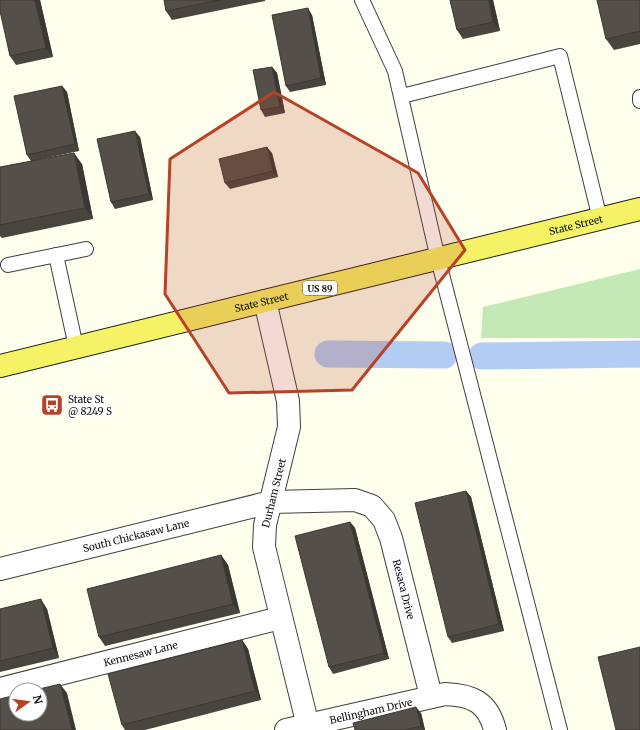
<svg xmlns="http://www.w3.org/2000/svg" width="640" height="730" viewBox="0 0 640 730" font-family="Merriweather,serif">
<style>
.green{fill:#c5e8b7}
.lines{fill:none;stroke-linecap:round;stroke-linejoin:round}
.canal{stroke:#b2ccf4;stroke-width:27}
.lane-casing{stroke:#3f3f3f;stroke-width:16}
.street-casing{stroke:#3f3f3f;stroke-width:24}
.primary-casing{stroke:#1d1d1d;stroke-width:24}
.lane{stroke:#fff;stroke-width:14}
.street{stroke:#fff;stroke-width:22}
.primary{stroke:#f5f365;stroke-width:22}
.wall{fill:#48453f}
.shaded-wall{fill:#3b3833}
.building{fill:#545049;stroke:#3b3833}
.marked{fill:#b84228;fill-opacity:0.2;stroke:#b84228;stroke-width:3;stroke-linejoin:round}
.labels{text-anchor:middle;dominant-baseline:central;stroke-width:4;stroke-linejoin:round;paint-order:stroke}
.shield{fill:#fff;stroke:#555;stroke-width:1}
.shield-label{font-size:9px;font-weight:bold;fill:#0c0c0c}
.street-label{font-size:10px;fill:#0c0c0c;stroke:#fff}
.poi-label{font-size:10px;fill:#0c0c0c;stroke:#fff;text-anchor:start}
</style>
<rect width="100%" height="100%" fill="#feffec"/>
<!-- green -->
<polygon class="green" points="640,269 640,338 481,338 483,307"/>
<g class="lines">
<!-- canal -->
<g class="canal">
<polyline points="328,354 444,355"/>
<polyline points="482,356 640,354"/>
</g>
<!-- lane casing -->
<g class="lane-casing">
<g id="lane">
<polyline points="362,0 395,71 438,259 560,730"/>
<polyline points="402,96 560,56 600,219"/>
<polyline points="640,97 640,101"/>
<polyline points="56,255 76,347"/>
<polyline points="8,265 86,249"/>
</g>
</g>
<!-- street casing -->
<g class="street-casing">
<g id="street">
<polyline points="265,301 288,401 289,427 265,525 264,547 309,730"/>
<path id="s1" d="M0,569L271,502L355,500L372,506L384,520L391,538L431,696"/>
<path id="s2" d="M0,689L280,618"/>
<path id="s3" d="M286,730L445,694C472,695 488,702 495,730"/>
</g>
</g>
<!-- primary casing -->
<g class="primary-casing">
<g id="primary">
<path id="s4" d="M0,366L640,209"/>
</g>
</g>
<!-- lane -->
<use href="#lane" class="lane"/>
<!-- street -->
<use href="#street" class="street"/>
<!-- primary -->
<use href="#primary" class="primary"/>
</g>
<!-- wall -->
<g class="wall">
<polygon points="0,0 40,0 53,57 16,65 10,56"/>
<polygon points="164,0 265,0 265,1 172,20 166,11"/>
<polygon points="450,0 493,0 500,31 463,39 457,30"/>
<polygon points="640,0 640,44 614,50 606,39"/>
<polygon points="312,15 326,85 290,92 286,86"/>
<polygon points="272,67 277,73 285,113 265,117 261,110"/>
<polygon points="62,86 67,92 79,151 37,160 82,164 93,219 2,238 0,236 0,167 31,161 27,155"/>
<polygon points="140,137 153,200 115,209 111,202"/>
<polygon points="272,153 278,177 230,189 225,183"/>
<polygon points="466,491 471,497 504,631 452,643 448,637"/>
<polygon points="350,522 355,528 389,659 333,674 329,667"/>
<polygon points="221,555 228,565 240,613 105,646 99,637"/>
<polygon points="0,609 47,609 59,658 0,672"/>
<polygon points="242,640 248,649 261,700 145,730 125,730 122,725"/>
<polygon points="421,713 425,730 355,730"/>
</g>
<!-- shaded-wall -->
<g class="shaded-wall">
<polygon points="35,0 40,0 53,57 46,48"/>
<polygon points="489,0 493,0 500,31 493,22"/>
<polygon points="308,8 312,15 326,85 321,78"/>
<polygon points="272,67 277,73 285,113 280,107"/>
<polygon points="62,86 67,92 79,151 75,144"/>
<polygon points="135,131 140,137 153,200 149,194"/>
<polygon points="267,147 272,153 278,177 273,171"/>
<polygon points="74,153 82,164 93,219 85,208"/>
<polygon points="466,491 471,497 504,631 499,624"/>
<polygon points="350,522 355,528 389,659 384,653"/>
<polygon points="221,555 228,565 240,613 233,604"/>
<polygon points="41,599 47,609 59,658 53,648"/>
<polygon points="242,640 248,649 261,700 255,691"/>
<polygon points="60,684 67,693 76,730 72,730"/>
<polygon points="416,707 421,713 425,730 424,730 421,726"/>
</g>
<!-- building -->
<g class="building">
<polygon points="0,0 35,0 46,48 10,56 0,11"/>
<polygon points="164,0 220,0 166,11"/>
<polygon points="450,0 489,0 493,22 457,30"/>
<polygon points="597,0 640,0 640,31 606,39"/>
<polygon points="308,8 321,78 286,86 272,15"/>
<polygon points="272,67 280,107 261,110 253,70"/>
<polygon points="62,86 75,144 27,155 14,96"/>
<polygon points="135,131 149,194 111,202 97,139"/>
<polygon points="267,147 273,171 225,183 219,159"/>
<polygon points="74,153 85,208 0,225 0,167"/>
<polygon points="466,491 499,624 448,637 415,503"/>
<polygon points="350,522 384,653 329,667 295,536"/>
<polygon points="221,555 233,604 99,637 87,589"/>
<polygon points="41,599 53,648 0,661 0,609"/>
<polygon points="242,640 255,691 122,725 108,674"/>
<polygon points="640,647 640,730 616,730 598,657"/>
<polygon points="60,684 72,730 0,730 0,699 16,695 16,714 40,714 40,690 35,690"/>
<polygon points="416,707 421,726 405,730 355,730 353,723"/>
</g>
<!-- marked area -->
<path class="marked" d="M274,92L418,173L465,250L352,390L229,393L165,294L170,159Z"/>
<!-- icons -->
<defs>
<g id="bus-square" transform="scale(1.15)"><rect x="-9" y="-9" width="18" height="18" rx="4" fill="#b84228" stroke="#fff"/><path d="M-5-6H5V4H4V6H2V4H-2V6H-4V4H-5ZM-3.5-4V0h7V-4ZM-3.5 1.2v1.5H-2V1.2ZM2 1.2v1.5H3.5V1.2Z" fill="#fff"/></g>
</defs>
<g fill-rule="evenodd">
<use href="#bus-square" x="52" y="405"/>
</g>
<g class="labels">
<!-- shield labels -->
<rect class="shield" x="303" y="281" width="34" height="14" rx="3"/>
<g class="shield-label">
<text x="320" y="288">US 89</text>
</g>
<!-- street labels -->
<g class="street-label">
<text stroke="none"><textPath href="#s4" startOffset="593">State Street</textPath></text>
<text stroke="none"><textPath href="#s4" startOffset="269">State Street</textPath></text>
<text transform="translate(274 493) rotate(-76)">Durham Street</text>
<text stroke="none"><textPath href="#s1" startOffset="140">South Chickasaw Lane</textPath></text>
<text stroke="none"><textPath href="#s1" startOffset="472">Resaca Drive</textPath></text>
<text stroke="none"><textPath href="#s2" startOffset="145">Kennesaw Lane</textPath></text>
<text stroke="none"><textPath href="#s3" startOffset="87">Bellingham Drive</textPath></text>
</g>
<!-- poi labels -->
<g class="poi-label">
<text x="68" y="399">State St<tspan x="68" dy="12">@ 8249 S</tspan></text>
</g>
</g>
<!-- north arrow -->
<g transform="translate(28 702) rotate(76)"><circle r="19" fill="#ffffff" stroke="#9e9e9e"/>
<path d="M0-3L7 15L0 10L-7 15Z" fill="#b84228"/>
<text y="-6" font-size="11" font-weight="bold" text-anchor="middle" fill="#0c0c0c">N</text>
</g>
</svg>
